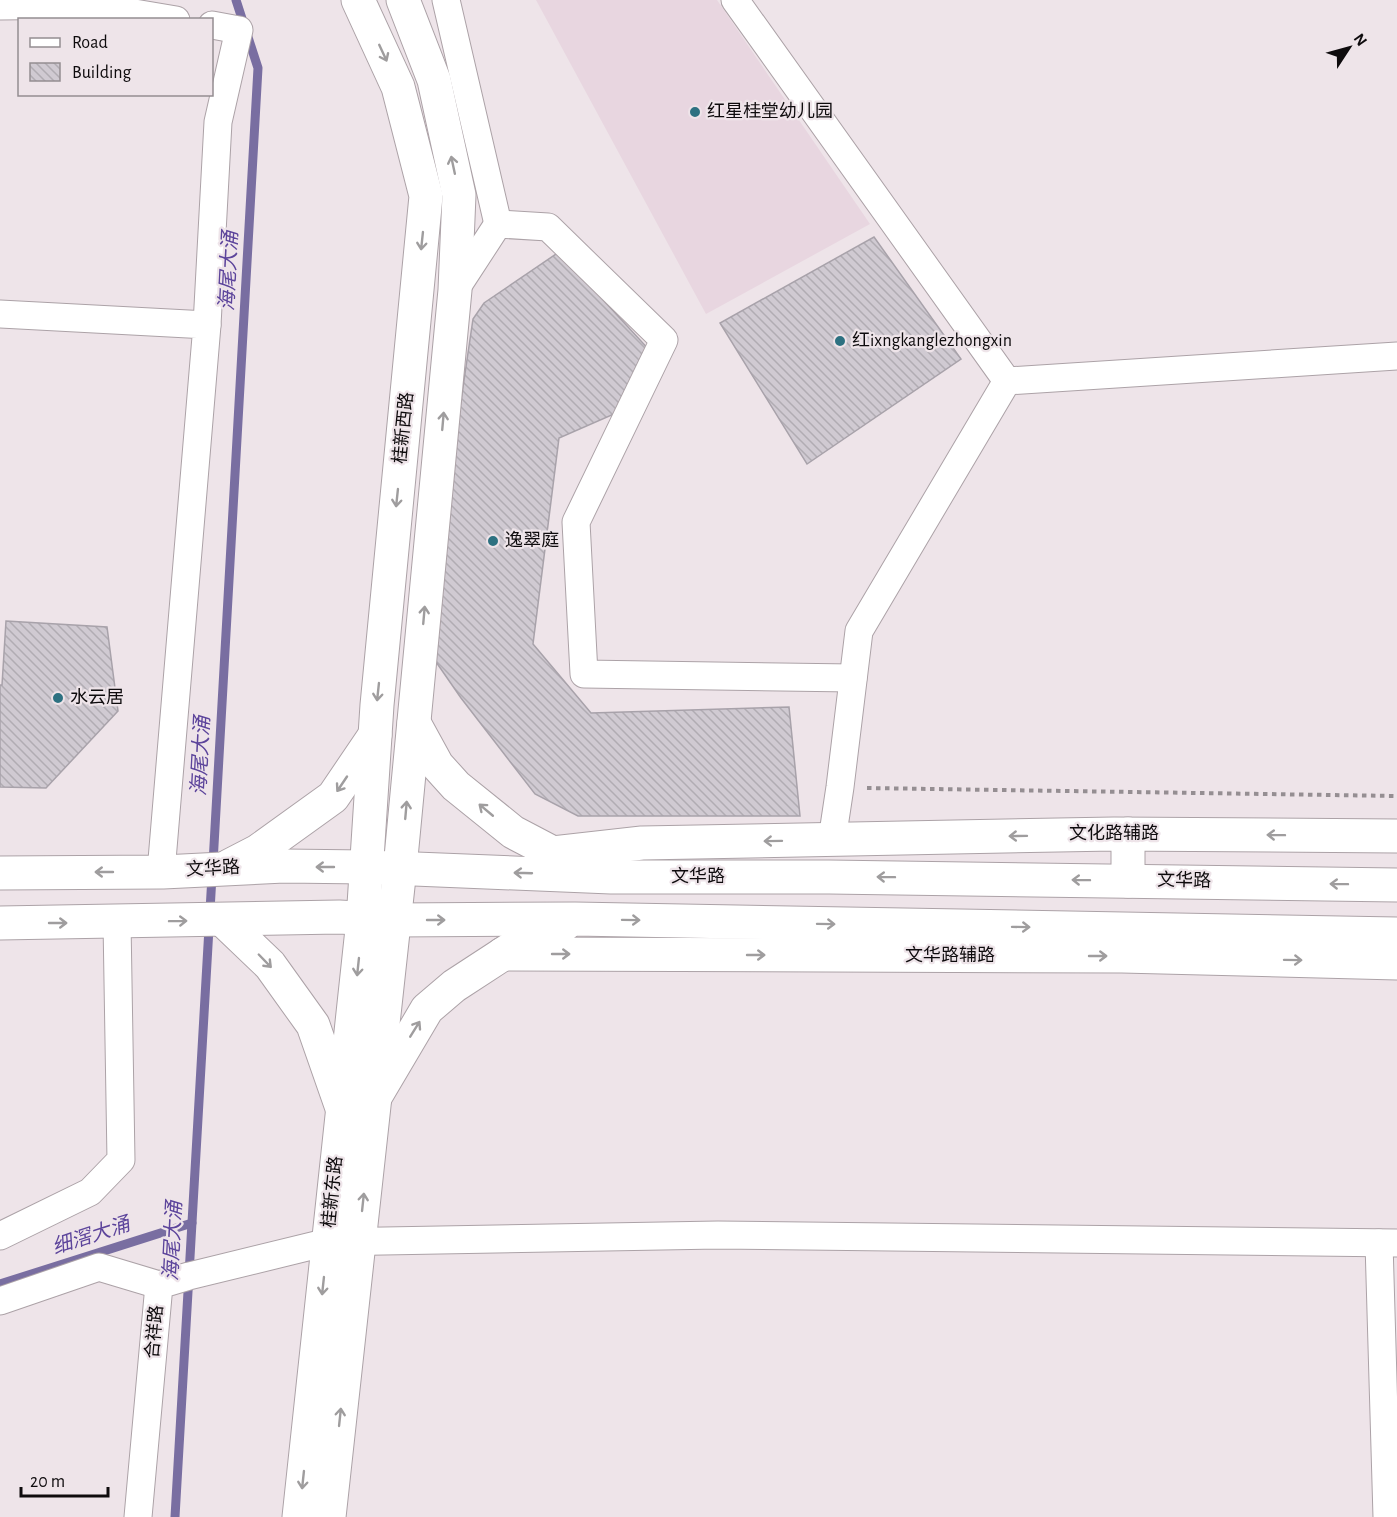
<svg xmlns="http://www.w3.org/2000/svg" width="1397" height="1517" viewBox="0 0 1397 1517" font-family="'Alegreya Sans','Noto Sans SC',sans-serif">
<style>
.built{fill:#e8d6e0}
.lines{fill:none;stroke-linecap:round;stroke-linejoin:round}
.stream{stroke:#796ea1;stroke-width:9}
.building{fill:url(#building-back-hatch);stroke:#a8a2aa;stroke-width:1.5}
.minor-casing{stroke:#aca2a7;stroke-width:29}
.tertiary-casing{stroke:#aca2a7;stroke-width:35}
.secondary-casing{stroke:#aca2a7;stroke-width:35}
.path{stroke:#958e92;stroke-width:4;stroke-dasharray:4.5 4.5;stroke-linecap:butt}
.minor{stroke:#fff;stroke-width:27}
.tertiary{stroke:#fff;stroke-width:33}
.secondary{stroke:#fff;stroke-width:33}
.oneway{stroke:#9f9d9e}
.poi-dot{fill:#2d7181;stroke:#eee4e9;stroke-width:2}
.labels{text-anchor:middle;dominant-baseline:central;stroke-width:4.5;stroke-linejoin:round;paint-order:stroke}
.poi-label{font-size:18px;fill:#0e0b0d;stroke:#eee4e9;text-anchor:start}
.street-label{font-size:18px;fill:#0e0b0d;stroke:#eee4e9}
.water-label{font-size:20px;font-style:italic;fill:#5c449b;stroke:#eee4e9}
</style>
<defs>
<pattern id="building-back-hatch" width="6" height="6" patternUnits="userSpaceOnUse" patternTransform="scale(1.5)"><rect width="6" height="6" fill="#d0cad2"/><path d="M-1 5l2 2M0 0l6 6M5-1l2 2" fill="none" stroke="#b1acb3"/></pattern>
</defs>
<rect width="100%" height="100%" fill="#eee4e9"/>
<!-- built -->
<polygon class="built" points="536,0 717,0 870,224 706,314"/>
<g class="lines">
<!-- stream -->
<g class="stream">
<polyline points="213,863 258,68 236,0"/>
<polyline points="0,1284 192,1223"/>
<polyline points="175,1517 212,876"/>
</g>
</g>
<!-- building -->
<g class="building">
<polygon points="874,237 961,359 807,464 720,323"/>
<polygon points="559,252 653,354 621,411 559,438 533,644 591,713 789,707 800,816 578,816 535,794 461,698 425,646 473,319 484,303"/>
<polygon points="6,621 107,627 118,711 46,788 0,787 0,685 2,685"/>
</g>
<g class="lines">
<!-- minor casing -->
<g class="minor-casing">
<g id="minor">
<polyline points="446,0 498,224"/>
<polyline points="735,0 1007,381"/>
<polyline points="0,6 86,5 176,20"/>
<polyline points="455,290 498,224 548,227 664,340 576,522 584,674 853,678"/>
<polyline points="0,314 207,325 161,872"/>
<polyline points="207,325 218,122 239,30 212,25"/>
<polyline points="832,840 840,787 859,631 1007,381 1397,356"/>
<polyline points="0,1236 90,1192 121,1160 117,922"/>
<polyline points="1379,1243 1387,1517"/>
<polyline points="0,1301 99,1267 159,1285"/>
<polyline points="138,1517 159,1285 189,1276 328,1242 718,1235 1397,1243"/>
</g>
</g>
<!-- tertiary casing -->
<g class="tertiary-casing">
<g id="tertiary">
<polyline points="553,853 642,843 1114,834 1397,836"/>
<polyline points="1128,881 1128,834"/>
<polyline points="503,954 1122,956 1397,963"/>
<polyline points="299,1517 363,920 377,705 426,196 398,87 358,0"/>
<polyline points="329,1517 400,868 455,290 459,195 434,80 403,0"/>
</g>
</g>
<!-- secondary casing -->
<g class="secondary-casing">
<g id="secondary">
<polyline points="414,723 437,765 456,786 513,832 553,853 590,868"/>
<polyline points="229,866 258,851 333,797 375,735"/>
<polyline points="0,873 163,872 284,866 366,867 611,877 829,877 1397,885"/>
<polyline points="223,920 270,965 313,1025 342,1108"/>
<polyline points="0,923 339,917 394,920 575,919 1397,934"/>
<polyline points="375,1097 427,1009 454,986 503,954 517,945 565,924"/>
</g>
</g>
<!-- path -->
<polyline class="path" points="867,788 1397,796"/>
<!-- minor -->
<use href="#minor" class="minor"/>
<!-- tertiary -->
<use href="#tertiary" class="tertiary"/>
<!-- secondary -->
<use href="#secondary" class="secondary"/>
</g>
<!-- one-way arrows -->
<defs><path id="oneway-shaft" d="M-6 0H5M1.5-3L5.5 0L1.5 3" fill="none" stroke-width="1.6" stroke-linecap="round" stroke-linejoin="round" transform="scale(1.5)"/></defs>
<g class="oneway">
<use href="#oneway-shaft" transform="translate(383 53) rotate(65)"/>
<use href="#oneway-shaft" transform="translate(453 165) rotate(-102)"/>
<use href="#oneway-shaft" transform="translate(422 241) rotate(96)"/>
<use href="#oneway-shaft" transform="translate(443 421) rotate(-85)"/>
<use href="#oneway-shaft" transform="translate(397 498) rotate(96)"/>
<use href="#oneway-shaft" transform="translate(424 615) rotate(-85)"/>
<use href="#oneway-shaft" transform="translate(378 692) rotate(96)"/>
<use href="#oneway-shaft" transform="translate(342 784) rotate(124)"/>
<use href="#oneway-shaft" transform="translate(406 810) rotate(-85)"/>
<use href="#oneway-shaft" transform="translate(486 810) rotate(-140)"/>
<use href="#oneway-shaft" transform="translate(1276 835) rotate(-179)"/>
<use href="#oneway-shaft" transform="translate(1018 836) rotate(179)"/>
<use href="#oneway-shaft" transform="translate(773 841) rotate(179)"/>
<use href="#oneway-shaft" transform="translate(325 867) rotate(-180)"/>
<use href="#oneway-shaft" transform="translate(104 872) rotate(180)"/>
<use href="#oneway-shaft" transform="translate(523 873) rotate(-178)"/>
<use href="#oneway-shaft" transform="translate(886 877) rotate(-179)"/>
<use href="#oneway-shaft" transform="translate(1081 880) rotate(-179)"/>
<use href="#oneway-shaft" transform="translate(1339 884) rotate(-179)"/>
<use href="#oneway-shaft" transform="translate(436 920)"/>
<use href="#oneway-shaft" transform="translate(631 920) rotate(1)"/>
<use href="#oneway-shaft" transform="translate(178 921) rotate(-1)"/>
<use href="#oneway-shaft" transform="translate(58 923)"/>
<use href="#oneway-shaft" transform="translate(826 924) rotate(1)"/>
<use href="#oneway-shaft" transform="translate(1021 927) rotate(1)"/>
<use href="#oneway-shaft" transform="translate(561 954)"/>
<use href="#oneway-shaft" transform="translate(756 955)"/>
<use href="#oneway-shaft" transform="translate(1098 956)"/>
<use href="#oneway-shaft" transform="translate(1293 960) rotate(1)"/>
<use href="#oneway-shaft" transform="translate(265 961) rotate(46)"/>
<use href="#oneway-shaft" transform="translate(358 967) rotate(96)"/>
<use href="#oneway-shaft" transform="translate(415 1029) rotate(-58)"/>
<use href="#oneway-shaft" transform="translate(363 1202) rotate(-84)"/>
<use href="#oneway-shaft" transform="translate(323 1286) rotate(96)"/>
<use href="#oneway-shaft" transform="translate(340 1417) rotate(-84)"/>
<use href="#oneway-shaft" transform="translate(303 1480) rotate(96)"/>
</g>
<!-- markers -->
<g class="poi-dot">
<circle cx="695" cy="112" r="6"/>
<circle cx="840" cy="341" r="6"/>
<circle cx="493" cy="541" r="6"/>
<circle cx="58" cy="698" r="6"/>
</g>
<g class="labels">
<!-- poi labels -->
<g class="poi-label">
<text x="707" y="112">红星桂堂幼儿园</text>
<text x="852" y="341">红ixngkanglezhongxin</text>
<text x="505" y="541">逸翠庭</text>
<text x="70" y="698">水云居</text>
</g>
<!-- street labels -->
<g class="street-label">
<text transform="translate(404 428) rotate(-84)">桂新西路</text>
<text x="1114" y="834">文化路辅路</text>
<text transform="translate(213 869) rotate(-3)">文华路</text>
<text x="698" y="877">文华路</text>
<text transform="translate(1184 881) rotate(1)">文华路</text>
<text x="950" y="956">文华路辅路</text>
<text transform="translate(333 1192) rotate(-84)">桂新东路</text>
<text transform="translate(155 1332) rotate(-85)">合祥路</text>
</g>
<!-- water labels -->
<g class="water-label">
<text transform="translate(229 271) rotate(-87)">海尾大涌</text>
<text transform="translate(201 756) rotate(-87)">海尾大涌</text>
<text transform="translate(91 1236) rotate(-18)">细滘大涌</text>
<text transform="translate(173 1241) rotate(-87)">海尾大涌</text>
</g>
</g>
<!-- legend -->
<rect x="18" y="18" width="195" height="78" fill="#eee4e9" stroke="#948d91" stroke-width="1.5"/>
<rect x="30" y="38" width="30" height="9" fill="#ffffff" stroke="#948d91" stroke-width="1.5"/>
<text x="72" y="48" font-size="18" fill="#0e0b0d">Road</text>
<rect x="30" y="63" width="30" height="18" fill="url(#building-back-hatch)" stroke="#948d91" stroke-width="1.5"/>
<text x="72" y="78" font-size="18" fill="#0e0b0d">Building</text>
<!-- north arrow -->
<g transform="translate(1349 48) rotate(54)" stroke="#eee4e9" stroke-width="4.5" paint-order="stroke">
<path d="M0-4.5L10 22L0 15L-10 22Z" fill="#0e0b0d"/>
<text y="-9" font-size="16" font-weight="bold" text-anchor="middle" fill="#0e0b0d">N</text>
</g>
<!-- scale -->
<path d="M21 1487v9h87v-9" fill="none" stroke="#0e0b0d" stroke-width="3"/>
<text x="30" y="1487" font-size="18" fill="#0e0b0d" stroke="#eee4e9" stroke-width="4.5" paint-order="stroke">20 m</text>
</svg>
